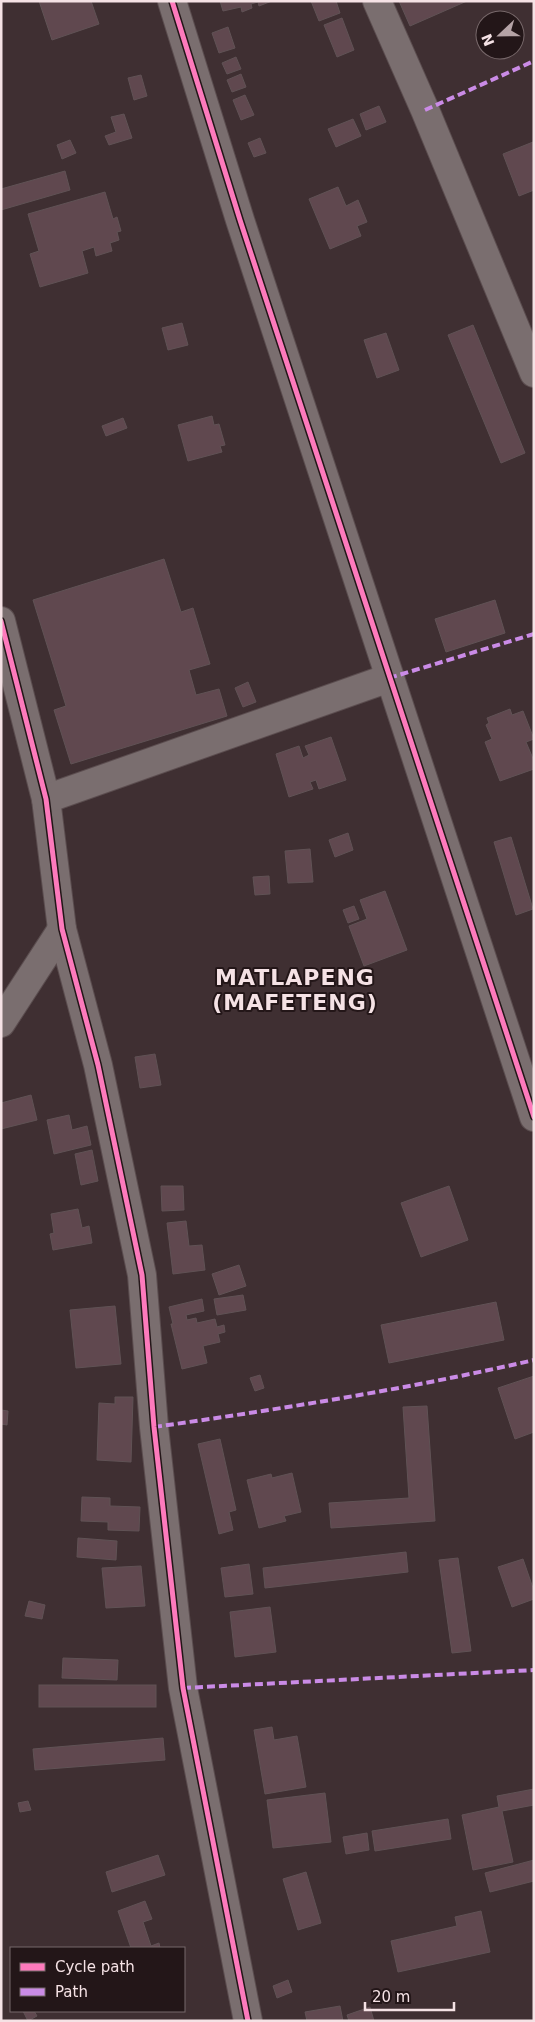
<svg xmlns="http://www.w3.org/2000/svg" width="535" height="2022" viewBox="0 0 535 2022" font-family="'DejaVu Sans',sans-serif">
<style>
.building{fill:#60484f;stroke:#605255}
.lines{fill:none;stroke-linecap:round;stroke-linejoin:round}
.minor-casing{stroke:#5b4d4f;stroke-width:30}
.minor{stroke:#7a6e6f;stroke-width:28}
.quiet{stroke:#ca8be6;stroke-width:4;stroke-dasharray:8 4;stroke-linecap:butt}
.cycleway-casing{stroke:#231618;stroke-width:8}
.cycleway{stroke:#fd7abc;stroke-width:5}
.labels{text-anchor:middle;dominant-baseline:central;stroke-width:4;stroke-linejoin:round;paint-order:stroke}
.district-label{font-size:22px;font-weight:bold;letter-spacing:1px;fill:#f5e2e5;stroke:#231618}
</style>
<rect width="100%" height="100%" fill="#3f2f32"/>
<!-- building -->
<g class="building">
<polygon points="39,1 91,1 99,24 52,40"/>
<polygon points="220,1 272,1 259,6 258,2 251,4 252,8 242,12 241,7 223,11"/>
<polygon points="311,1 336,1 340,13 319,21"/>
<polygon points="399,1 467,1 410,26"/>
<polygon points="342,18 354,50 337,57 324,25"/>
<polygon points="228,27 235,48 219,53 212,33"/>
<polygon points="236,57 241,69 227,74 222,63"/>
<polygon points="241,74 246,87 232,92 227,80"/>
<polygon points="141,75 147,96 134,100 128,78"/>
<polygon points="245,95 254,115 241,120 233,100"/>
<polygon points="379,106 386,122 366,130 360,114"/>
<polygon points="124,114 132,138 109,145 105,136 116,132 111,117"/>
<polygon points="353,119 361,136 336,147 328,129"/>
<polygon points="260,138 266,153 254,157 248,143"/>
<polygon points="70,140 76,153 62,159 57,145"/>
<polygon points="533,142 534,190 519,196 503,154"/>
<polygon points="65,171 70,190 1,210 1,189"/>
<polygon points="338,187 346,206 358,200 367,222 357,226 361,236 330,249 309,199"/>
<polygon points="105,192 113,219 117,217 121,231 117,232 119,240 110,243 112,251 96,256 94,247 82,251 88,273 40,287 30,254 39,251 28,214"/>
<polygon points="182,323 188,345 168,350 162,328"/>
<polygon points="473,325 525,453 501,463 448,335"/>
<polygon points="386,333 399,370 377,378 364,340"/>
<polygon points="212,416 214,425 219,424 225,445 220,446 222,452 188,461 178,425"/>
<polygon points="123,418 127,428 106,436 102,426"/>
<polygon points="164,559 181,612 193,608 210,664 189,670 196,695 219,689 227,716 71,764 54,710 66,706 33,600"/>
<polygon points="495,600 505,633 446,652 435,619"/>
<polygon points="248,682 256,702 243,707 235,688"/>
<polygon points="510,709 512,715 523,711 534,739 526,742 534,761 534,769 500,781 485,742 492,739 486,725 489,723 487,718"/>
<polygon points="331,737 346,780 319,789 316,780 310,782 313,789 289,797 276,754 299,746 303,758 309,755 305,746"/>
<polygon points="348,833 353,850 335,857 329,840"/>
<polygon points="511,837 533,909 516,915 494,842"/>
<polygon points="310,849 313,882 288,883 285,851"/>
<polygon points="269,876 270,894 255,895 253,877"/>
<polygon points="385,891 407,950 364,966 349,926 367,919 360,900"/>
<polygon points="354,906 359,919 348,923 343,910"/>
<polygon points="155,1054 161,1085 140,1088 135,1057"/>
<polygon points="31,1095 37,1120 1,1129 1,1103"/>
<polygon points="69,1115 72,1130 87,1126 91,1145 54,1154 47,1120"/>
<polygon points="92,1150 98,1181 81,1185 75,1154"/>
<polygon points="161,1186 183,1186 184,1210 162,1211"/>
<polygon points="449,1186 468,1240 421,1257 401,1203"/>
<polygon points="78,1209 82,1228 89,1226 92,1243 53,1250 50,1234 54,1233 51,1214"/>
<polygon points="186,1221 189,1246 202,1245 205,1270 173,1274 167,1223"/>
<polygon points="239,1265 246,1286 219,1295 212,1274"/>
<polygon points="243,1295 246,1310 217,1315 214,1299"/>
<polygon points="202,1299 204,1311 186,1315 187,1320 196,1318 197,1323 215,1319 217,1327 224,1325 225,1332 218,1334 220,1342 203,1346 207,1363 182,1369 171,1324 173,1324 169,1307"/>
<polygon points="496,1302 504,1340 389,1363 381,1325"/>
<polygon points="115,1306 121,1364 76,1368 70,1310"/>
<polygon points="260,1375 264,1388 255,1391 250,1378"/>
<polygon points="534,1376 534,1432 515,1439 498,1388"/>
<polygon points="115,1397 133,1397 131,1462 97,1460 99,1403 115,1404"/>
<polygon points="427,1406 435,1521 331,1528 329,1503 409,1498 403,1407"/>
<polygon points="1,1410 8,1411 7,1425 1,1424"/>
<polygon points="220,1439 236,1510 229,1512 233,1530 219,1534 198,1444"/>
<polygon points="292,1473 301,1512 284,1516 286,1521 259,1528 247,1480 271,1474 272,1478"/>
<polygon points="82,1497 110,1498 110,1506 140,1507 139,1531 108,1530 108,1522 81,1521"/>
<polygon points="78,1538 117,1541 116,1560 77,1557"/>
<polygon points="406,1552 408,1572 265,1588 263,1568"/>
<polygon points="458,1558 471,1651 452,1653 439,1560"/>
<polygon points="523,1559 534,1591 534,1599 512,1607 498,1567"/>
<polygon points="249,1564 253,1594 225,1597 221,1568"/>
<polygon points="141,1566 145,1606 106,1608 102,1568"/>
<polygon points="29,1601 45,1605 42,1619 25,1616"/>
<polygon points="270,1607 276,1652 235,1657 230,1612"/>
<polygon points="63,1658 118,1660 117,1680 62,1678"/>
<rect x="39" y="1685" width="117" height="22"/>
<polygon points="272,1727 274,1740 297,1736 306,1787 265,1794 254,1730"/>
<polygon points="163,1738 165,1760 35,1770 33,1749"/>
<polygon points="534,1789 534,1805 502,1811 513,1862 473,1870 462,1815 499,1807 497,1796"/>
<polygon points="325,1793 331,1842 273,1848 267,1800"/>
<polygon points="28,1801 31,1810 20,1812 18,1803"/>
<polygon points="448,1819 451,1839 375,1851 372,1831"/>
<polygon points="367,1833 369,1850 346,1854 343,1837"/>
<polygon points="158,1855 165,1875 112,1892 106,1872"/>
<polygon points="534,1860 534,1881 490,1892 485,1873"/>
<polygon points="306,1872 321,1923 298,1930 283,1879"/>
<polygon points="145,1901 152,1919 143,1922 151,1946 159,1943 160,1948 131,1948 118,1911"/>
<polygon points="481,1911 490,1952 398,1972 391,1941 457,1926 455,1917"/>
<polygon points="288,1980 292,1992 277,1998 273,1986"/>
<polygon points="340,2006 343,2021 307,2021 305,2012"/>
<polygon points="370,2007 374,2021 349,2021 347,2015"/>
<polygon points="23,2011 34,2011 37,2016 28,2021"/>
</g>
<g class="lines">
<!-- minor casing -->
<g class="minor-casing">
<g id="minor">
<polyline points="172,1 240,220 534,1117"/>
<polyline points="377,1 425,110 534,373"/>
<polyline points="1,621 46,799 62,929 98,1065 142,1275 154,1427 183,1688 248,2021"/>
<polyline points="46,799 389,678"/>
<polyline points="1,1023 62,929"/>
</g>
</g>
<!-- minor -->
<use href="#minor" class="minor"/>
<!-- quiet -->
<g class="quiet">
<polyline points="425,110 534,61"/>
<polyline points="389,678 534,634"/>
<path d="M154,1427C281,1409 408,1389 534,1360"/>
<polyline points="183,1688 534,1670"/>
</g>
<!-- cycleway casing -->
<g class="cycleway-casing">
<g id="cycleway">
<polyline points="172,1 240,220 534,1117"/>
<polyline points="1,621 46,799 62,929 98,1065 142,1275 154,1427 183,1688 248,2021"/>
</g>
</g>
<!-- cycleway -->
<use href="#cycleway" class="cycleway"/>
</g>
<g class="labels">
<!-- district labels -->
<g class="district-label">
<text x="295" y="977">MATLAPENG<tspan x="295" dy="25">(MAFETENG)</tspan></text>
</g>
</g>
<!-- border -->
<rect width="535" height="2022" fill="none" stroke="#f5e2e5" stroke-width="5"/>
<!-- legend -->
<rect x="10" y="1947" width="175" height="65" fill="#231618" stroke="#77686a"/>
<rect x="20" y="1963" width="25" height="8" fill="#fd7abc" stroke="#77686a"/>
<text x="55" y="1972" font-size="15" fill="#f5e2e5">Cycle path</text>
<rect x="20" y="1988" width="25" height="8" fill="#ca8be6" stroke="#77686a"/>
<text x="55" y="1997" font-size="15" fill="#f5e2e5">Path</text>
<!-- north arrow -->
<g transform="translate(500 35) rotate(248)"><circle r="24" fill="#231618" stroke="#77686a"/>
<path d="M0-4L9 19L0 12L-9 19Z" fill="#b5a3a6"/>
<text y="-8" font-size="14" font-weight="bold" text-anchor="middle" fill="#f5e2e5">N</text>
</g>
<!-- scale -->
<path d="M365 2002v8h89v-8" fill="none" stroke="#f5e2e5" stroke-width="2.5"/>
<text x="372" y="2002" font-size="15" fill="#f5e2e5" stroke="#231618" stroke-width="4" paint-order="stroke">20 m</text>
</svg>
